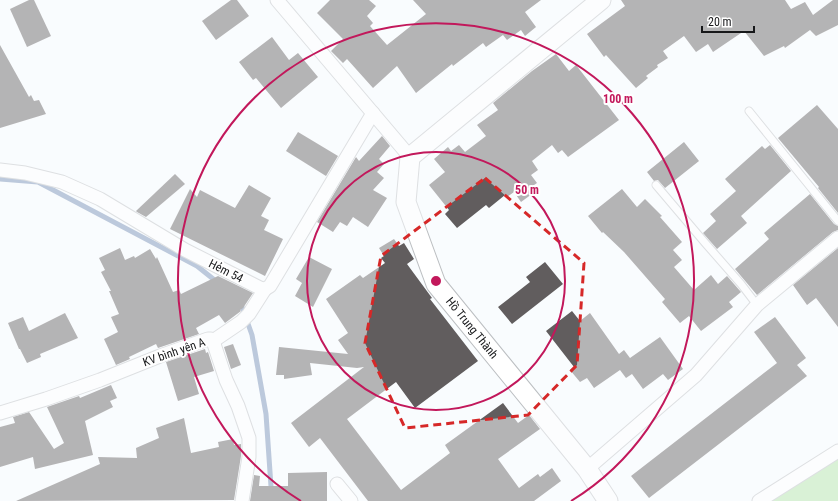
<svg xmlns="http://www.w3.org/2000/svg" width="838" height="501" viewBox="0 0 838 501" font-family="'Roboto Condensed',sans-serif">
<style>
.green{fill:#b2e4a7}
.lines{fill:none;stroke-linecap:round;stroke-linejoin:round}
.stream{stroke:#728cb3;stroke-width:5}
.building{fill:#615d5e}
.lane-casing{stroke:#bcbfc2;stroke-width:9}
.street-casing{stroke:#bcbfc2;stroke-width:15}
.secondary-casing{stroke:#bcbfc2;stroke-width:21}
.lane{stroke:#fff;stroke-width:7}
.street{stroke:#fff;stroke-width:13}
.secondary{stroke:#fff;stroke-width:19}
.marked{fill:none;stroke:#d62828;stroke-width:3;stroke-dasharray:8 5;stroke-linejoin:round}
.ring{fill:none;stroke:#c2185b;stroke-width:2}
.labels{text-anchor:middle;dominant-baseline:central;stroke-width:4;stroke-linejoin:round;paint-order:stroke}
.street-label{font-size:12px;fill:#17181a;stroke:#fff}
.centre{fill:#c2185b;stroke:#fff;stroke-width:2}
.ring-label{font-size:12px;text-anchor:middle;font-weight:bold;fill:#c2185b;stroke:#fff;stroke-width:4;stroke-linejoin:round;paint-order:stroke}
</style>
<rect width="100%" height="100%" fill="#f9fcfe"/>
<!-- green -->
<polygon class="green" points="838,451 838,501 759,501"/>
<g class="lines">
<!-- stream -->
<g class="stream">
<polyline points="0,179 38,182 197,266 217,282"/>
<polyline points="241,304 252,335 266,414 272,501"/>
</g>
</g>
<!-- building -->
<g class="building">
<polygon points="29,0 34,0 51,36 27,47 10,9"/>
<polygon points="231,0 237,0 249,16 216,40 202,21"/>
<polygon points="330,0 369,0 376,6 367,16 373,23 370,26 387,45 426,14 413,0 541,0 525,12 536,27 525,36 521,30 507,40 503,35 486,47 483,43 453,66 452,64 416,93 397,66 373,88 347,59 343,63 331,51 343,39 317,13"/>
<polygon points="621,0 785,0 791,9 805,2 813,15 833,0 838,0 838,25 816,36 810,30 785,48 784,46 764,56 744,31 713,52 708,44 696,52 684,36 663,51 668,58 657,65 658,67 646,76 648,78 636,88 606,55 604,57 587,34 625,6"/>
<polygon points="272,37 289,60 298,53 318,77 281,108 256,78 253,80 239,62"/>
<polygon points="0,45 29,97 31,95 34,101 39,100 46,114 0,128"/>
<polygon points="556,54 569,71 576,65 619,120 568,157 562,150 558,153 552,145 532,161 538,170 531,175 537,183 528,189 532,194 521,202 514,192 507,197 505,195 489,208 486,205 457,228 445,214 449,210 429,185 445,172 434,159 448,147 451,151 459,145 465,152 486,136 477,125 498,110 493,103 532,71"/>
<polygon points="817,105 838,129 838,213 818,188 819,187 778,138"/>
<polygon points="298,132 338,156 326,176 286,151"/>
<polygon points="382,136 390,146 379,159 384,164 377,172 384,178 373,190 387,198 368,227 353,217 347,226 340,222 333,232 317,222 356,157 359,161"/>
<polygon points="684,142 699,161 665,188 658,180 654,181 647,172"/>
<polygon points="770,145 791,171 741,216 747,223 717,249 703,233 716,221 710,214 736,191 725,179 762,146 765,149"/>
<polygon points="175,174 185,184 146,217 137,212 136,211"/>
<polygon points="249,185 271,198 261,216 269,220 264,230 283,239 265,276 170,229 190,189 197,197 200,190 235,208"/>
<polygon points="622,189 637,207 645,199 662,216 660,217 682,242 673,250 682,260 674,267 694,290 711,275 718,284 727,276 741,292 729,302 733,307 701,331 689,316 680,323 662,302 665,299 624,252 603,232 602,233 588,216"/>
<polygon points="810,194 834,224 838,226 838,230 833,232 757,295 735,269 769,239 764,233"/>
<polygon points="394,239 399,246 404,243 414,259 407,264 432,298 430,299 478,361 415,408 396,382 347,419 401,490 450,453 445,445 503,403 518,423 529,415 540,429 498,459 519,488 538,474 540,477 552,468 561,481 534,501 368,501 320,438 309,447 291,423 364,367 357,368 310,363 312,375 284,379 284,375 276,375 279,347 348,354 338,340 348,333 326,299 360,275 363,278 385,263 381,258 384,256 379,248"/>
<polygon points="120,248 125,260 134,256 135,258 150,249 156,259 157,257 173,292 179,290 181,294 218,276 253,293 243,308 240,310 241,311 225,323 219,315 196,328 199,334 158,348 156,344 129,357 130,359 116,365 104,339 118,332 111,317 119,314 109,291 111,291 101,272 105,270 99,258"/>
<polygon points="838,248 838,327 816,298 807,305 793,285"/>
<polygon points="309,257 332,269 313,307 295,296 302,283 296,279"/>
<polygon points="545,262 563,284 512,324 498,307 530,282 526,277"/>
<polygon points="572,311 580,321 590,313 619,354 624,350 630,358 660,337 683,369 668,380 663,374 643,389 632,374 626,378 620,370 594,388 587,378 580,382 570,370 574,367 546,331"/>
<polygon points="65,313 78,338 40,354 41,357 27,363 20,349 19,349 8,323 23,317 29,331"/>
<polygon points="775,317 806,358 797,365 807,376 649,498 631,476 777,363 754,332"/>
<polygon points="233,344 241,365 231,369 224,347"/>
<polygon points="205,349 206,353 208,352 214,371 194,377 199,394 178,401 166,362"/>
<polygon points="111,385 117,398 110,401 113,407 85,421 93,455 35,469 33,457 0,467 0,427 15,423 13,417 29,412 54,449 64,443 47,407 79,396 80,398"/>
<polygon points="184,418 191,453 219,447 218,442 233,439 234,445 241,444 241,456 234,500 16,501 100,464 98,457 137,458 136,448 159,438 156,428"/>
<polygon points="327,472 327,501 250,501 254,475 260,476 259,486 288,486 288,473"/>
</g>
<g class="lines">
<!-- lane casing -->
<g class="lane-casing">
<g id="lane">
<polyline points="749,111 838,221"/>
<polyline points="656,185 706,244 741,284 757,305"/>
</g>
</g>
<!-- street casing -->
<g class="street-casing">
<g id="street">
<polyline points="277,0 410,157"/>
<polyline points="0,170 25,173 62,182 100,199 185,250 260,288 265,289 270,286 373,113"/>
<polyline points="213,341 241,322 249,314 265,289"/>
<polyline points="0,413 46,399 100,380 160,356 208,339 211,339 213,341 226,380 238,406 249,438 249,457 242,501"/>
<polyline points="587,469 696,375 757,305 838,238"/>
<polyline points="337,484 351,501"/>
<polyline points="759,501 838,451"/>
</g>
</g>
<!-- secondary casing -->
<g class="secondary-casing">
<polyline id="secondary" points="601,0 410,157 406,202 436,284 587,469 608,501"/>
</g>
<!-- lane -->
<use href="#lane" class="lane"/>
<!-- street -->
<use href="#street" class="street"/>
<!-- secondary -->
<use href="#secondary" class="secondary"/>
</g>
<!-- marked area -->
<path d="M0 0H838V501H0ZM485,178L584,263L577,365L528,415L405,428L365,343L381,256Z" fill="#f9fcfe" fill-opacity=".55" fill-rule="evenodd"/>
<path class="marked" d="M485,178L584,263L577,365L528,415L405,428L365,343L381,256Z"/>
<!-- distance rings -->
<g class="ring">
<circle cx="436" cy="281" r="129"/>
<path d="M301 501A258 258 0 1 1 571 501"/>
</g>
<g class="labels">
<!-- street labels -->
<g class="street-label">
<text transform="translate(226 271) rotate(27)">Hẻm 54</text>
<text transform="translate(472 328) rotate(51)">Hồ Trung Thành</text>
<text transform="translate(174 352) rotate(-19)">KV bình yên A</text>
</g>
</g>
<circle cx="436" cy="281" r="6" class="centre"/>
<g class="ring-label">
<text x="618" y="103">100 m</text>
<text x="527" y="194">50 m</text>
</g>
<!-- scale -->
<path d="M702 26v6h52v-6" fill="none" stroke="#17181a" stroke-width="2"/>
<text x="708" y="26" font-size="12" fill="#17181a" stroke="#ffffff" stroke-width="3" paint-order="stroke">20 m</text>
</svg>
